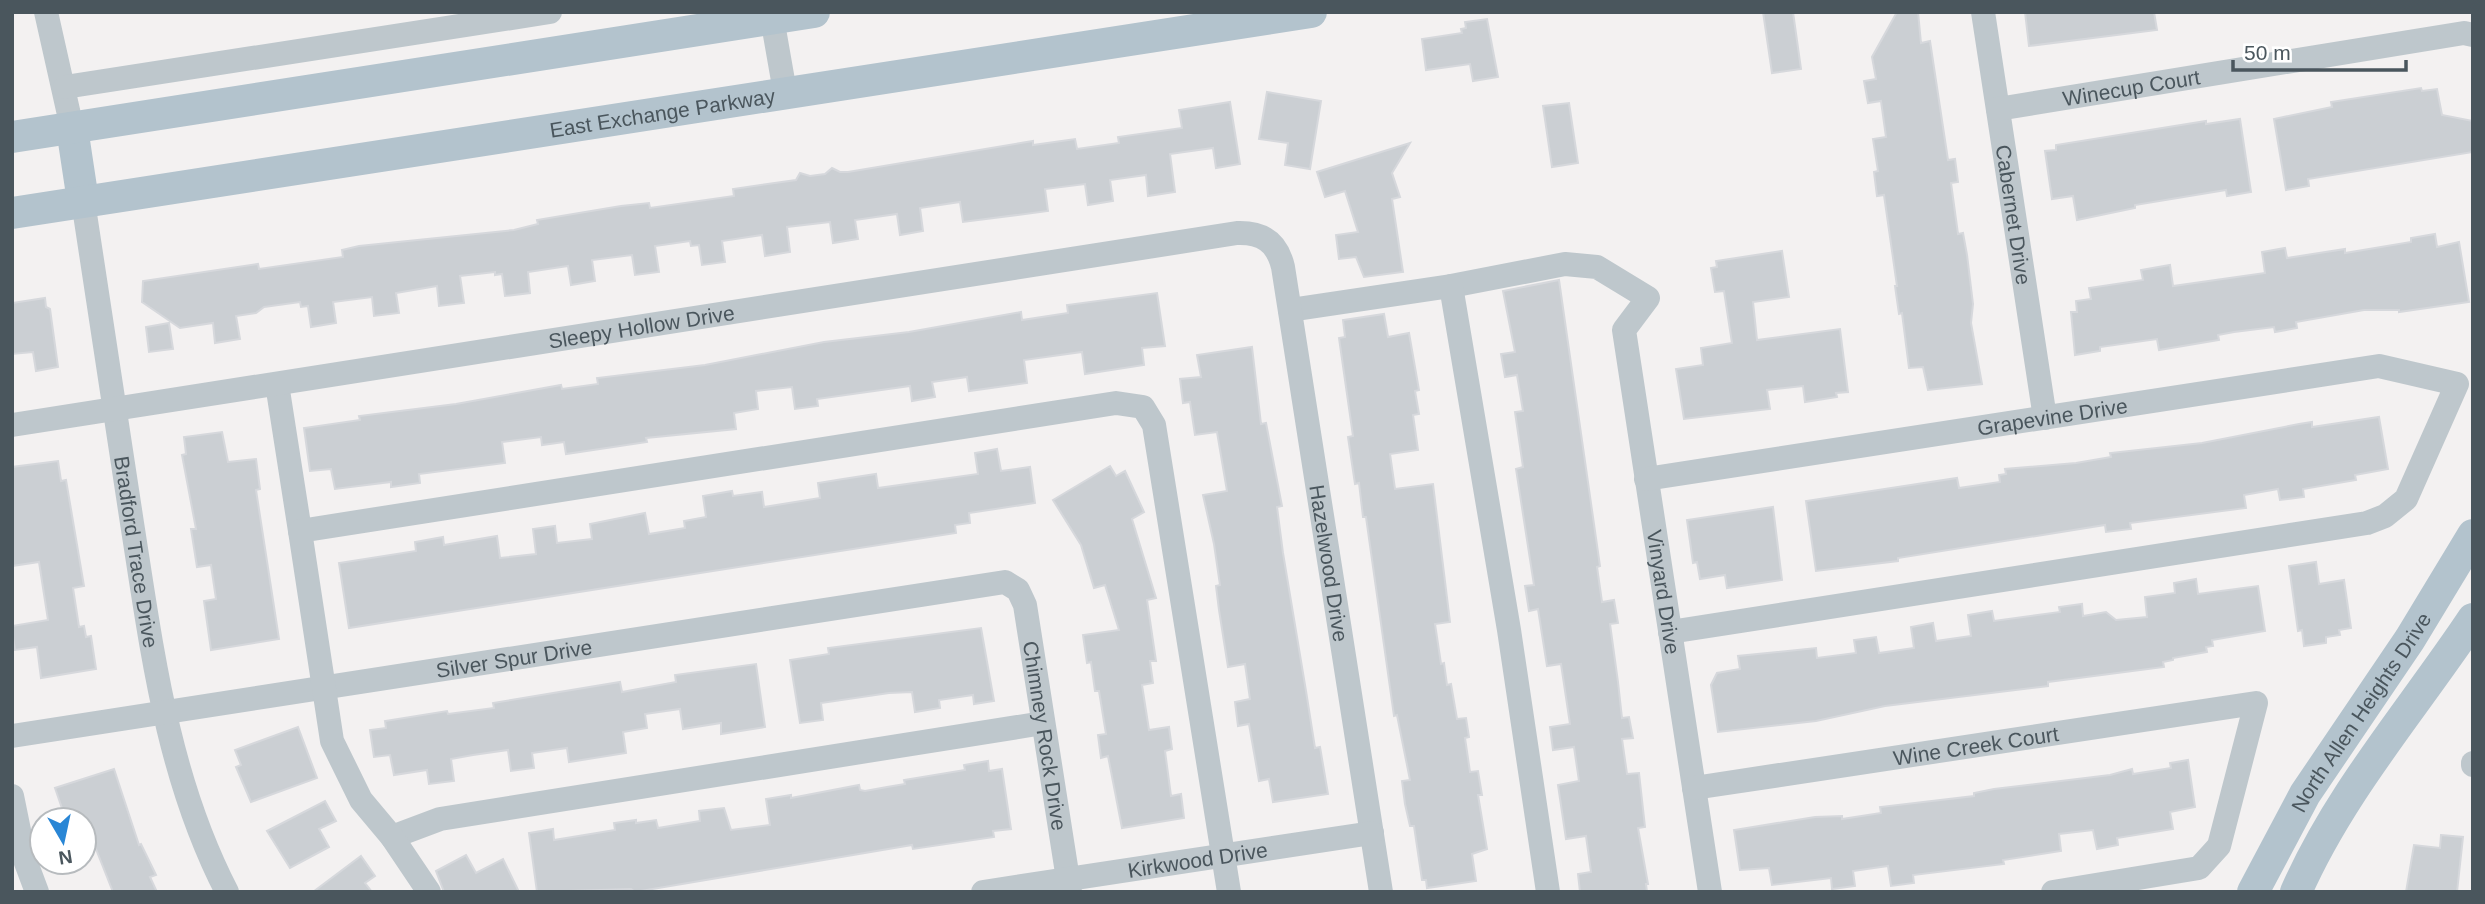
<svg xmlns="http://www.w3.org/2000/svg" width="2485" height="904" viewBox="0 0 2485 904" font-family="Arial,sans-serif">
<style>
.building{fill:#cbcfd3;stroke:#d6d8dc;stroke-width:2}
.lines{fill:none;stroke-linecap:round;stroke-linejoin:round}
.minor{stroke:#bec7cc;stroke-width:24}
.major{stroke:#b3c3cd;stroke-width:32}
.labels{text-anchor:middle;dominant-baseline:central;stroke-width:7;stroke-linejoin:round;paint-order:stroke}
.street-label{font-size:21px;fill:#4a565d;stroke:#fff}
</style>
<rect width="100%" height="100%" fill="#f3f1f1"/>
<!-- building -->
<g class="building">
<polygon points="1763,12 1793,12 1801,69 1772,73"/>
<polygon points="1897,12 1918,12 1921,43 1930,41 1948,160 1955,159 1958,182 1951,183 1958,234 1963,233 1967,255 1973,304 1971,323 1982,384 1928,390 1923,367 1909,368 1902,313 1899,314 1895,286 1897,286 1884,195 1877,196 1874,172 1878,171 1873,139 1886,137 1881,101 1868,103 1864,81 1876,79 1872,57"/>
<polygon points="2025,12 2154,12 2157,30 2029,46"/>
<polygon points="1487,19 1498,77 1473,81 1470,64 1426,70 1422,39 1462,33 1461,29 1466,28 1465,22"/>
<polygon points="2421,88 2422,91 2437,89 2442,115 2473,121 2473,152 2308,179 2309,186 2286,190 2274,119 2332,107 2331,102"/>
<polygon points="1267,92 1321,101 1310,169 1285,165 1288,143 1259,139"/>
<polygon points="1230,102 1240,164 1216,168 1213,148 1170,154 1175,192 1148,196 1146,175 1110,180 1113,201 1088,205 1085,184 1045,189 1048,211 963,222 960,202 920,208 923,231 900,235 897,214 855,220 858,239 833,243 830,222 787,227 790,252 765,256 762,235 722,241 725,262 702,265 699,245 691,246 690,241 655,246 659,272 635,275 632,255 592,260 595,281 571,285 568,266 528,272 530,293 505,296 502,274 495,275 495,272 460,276 464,303 439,306 437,286 396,293 399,313 374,316 372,297 333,302 336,323 311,327 308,306 301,307 300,302 264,307 256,313 236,316 240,339 215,343 213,323 180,328 142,302 143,281 258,264 259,269 343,257 342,250 359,246 514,230 538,224 537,220 621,206 649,203 650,208 734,196 733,189 796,180 800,173 810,176 825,174 832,168 840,172 848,172 1033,141 1033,145 1075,139 1077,149 1119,143 1118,137 1182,128 1179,110"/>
<polygon points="1569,103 1578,163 1552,167 1543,106"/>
<polygon points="2240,119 2251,192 2227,196 2226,190 2135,205 2135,208 2077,220 2073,196 2052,199 2045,151 2056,150 2056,145 2206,121 2206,124"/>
<polygon points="1410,143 1392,173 1400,197 1392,199 1403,272 1364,277 1356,257 1339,259 1336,235 1358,232 1345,191 1325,197 1317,172"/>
<polygon points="2435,234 2437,247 2459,242 2469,302 2399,312 2399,310 2364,310 2296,322 2297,328 2275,332 2274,327 2234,332 2218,335 2219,340 2159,350 2157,339 2100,347 2100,351 2075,355 2071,312 2077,312 2076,301 2091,299 2089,288 2143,280 2141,270 2170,265 2173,286 2265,273 2262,252 2285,248 2287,258 2345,249 2345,253 2411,242 2411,238"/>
<polygon points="1782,251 1789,297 1753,302 1757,340 1840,329 1848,392 1836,393 1837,397 1805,402 1803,386 1767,390 1770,409 1684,419 1676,369 1703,365 1701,348 1732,343 1724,291 1715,292 1711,268 1717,267 1716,261"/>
<polygon points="1559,280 1600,566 1597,567 1602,602 1614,600 1618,623 1610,624 1618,682 1622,718 1629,717 1633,738 1622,739 1627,774 1639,773 1645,827 1638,828 1648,884 1646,884 1647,892 1580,892 1578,874 1591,872 1586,836 1566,839 1558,785 1579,781 1574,747 1553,750 1550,727 1570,724 1561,664 1547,666 1538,609 1529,611 1525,586 1534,585 1516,469 1523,467 1515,412 1523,411 1517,375 1505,377 1501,354 1515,352 1503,291"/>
<polygon points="1157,293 1165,346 1142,348 1144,365 1085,374 1082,352 1024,360 1027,383 969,391 967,377 932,382 935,397 912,401 910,386 817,399 818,406 795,409 792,387 756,391 758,409 734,413 736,429 646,438 647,442 566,454 564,442 542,445 541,437 502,442 505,463 419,474 420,483 391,487 391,482 335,489 331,469 310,471 304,428 360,420 359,416 456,404 561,385 562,389 598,384 597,378 705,365 824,342 909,332 1021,312 1022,320 1068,313 1067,305"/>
<polygon points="45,298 46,307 50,309 58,367 36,371 33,352 12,354 12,303"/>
<polygon points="1384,314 1388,337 1409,333 1419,390 1415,391 1419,414 1413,415 1418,450 1390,454 1395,489 1433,484 1450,622 1435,624 1441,664 1444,663 1447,685 1451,684 1457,719 1466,718 1469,737 1465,738 1470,772 1478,771 1482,795 1478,795 1487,849 1472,854 1476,881 1427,888 1426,880 1422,880 1414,826 1410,826 1405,804 1402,781 1410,780 1397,715 1394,716 1366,517 1363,517 1359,483 1355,484 1348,437 1353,436 1339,338 1345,337 1343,320"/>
<polygon points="169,323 173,349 149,352 146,327"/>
<polygon points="1252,347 1261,424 1266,423 1282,506 1277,507 1283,553 1306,691 1315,748 1320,747 1328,794 1273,802 1269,779 1259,781 1249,724 1238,726 1235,702 1250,699 1245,664 1228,667 1219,610 1216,586 1220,585 1214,544 1203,495 1227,491 1217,432 1195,435 1190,402 1183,403 1180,379 1201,377 1197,355"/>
<polygon points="2379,417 2388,469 2355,475 2356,480 2303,489 2304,497 2280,500 2278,489 2244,495 2246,508 2130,523 2131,529 2106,532 2105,525 1898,558 1898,561 1816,571 1806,501 1957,478 1959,488 2000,482 1999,475 2006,474 2005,469 2076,463 2111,457 2110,453 2202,443 2299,424 2312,422 2312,427"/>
<polygon points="222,432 228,462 256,459 260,489 256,490 279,639 211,650 204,601 216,599 211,565 197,567 191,529 196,529 182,455 186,454 184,437"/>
<polygon points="997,449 1001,471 1030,467 1035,503 969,513 970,523 955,525 956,533 349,628 339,563 416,551 415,542 443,537 444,545 497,536 500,558 536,554 533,529 555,526 557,543 592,539 590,524 645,513 649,534 685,528 684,521 706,517 703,496 732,491 733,496 762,492 764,507 820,498 818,483 843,479 876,474 878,488 978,474 975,453"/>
<polygon points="58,461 61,481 66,480 84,586 73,588 79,627 84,626 86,637 91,636 96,669 41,678 37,647 15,650 12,631 12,626 48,620 39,562 12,566 12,467"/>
<polygon points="1110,466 1116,476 1125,471 1144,512 1132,519 1156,598 1147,600 1156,661 1150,661 1153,683 1142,685 1149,730 1169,727 1172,749 1165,751 1171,796 1181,794 1184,818 1122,828 1108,756 1101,758 1098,735 1106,734 1099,691 1095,691 1091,662 1087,663 1083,635 1119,630 1105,585 1094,588 1081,545 1053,500"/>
<polygon points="1773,507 1782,580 1727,588 1725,575 1700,579 1697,562 1693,563 1687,520"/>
<polygon points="2316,562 2319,584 2344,580 2351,628 2339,630 2340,635 2326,637 2326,643 2304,646 2302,630 2298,631 2289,566"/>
<polygon points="2196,579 2198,594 2258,586 2265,631 2212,640 2213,646 2206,647 2207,652 2173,658 2173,660 2163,662 2164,667 2048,682 2048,686 1885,706 1816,721 1718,732 1711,685 1717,673 1740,669 1738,656 1816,648 1817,658 1856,653 1854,640 1876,637 1879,653 1914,648 1911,627 1933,623 1936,641 1971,636 1968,615 1992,611 1994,621 2060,612 2059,607 2082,604 2083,616 2106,612 2116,620 2147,617 2145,597 2175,593 2174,583"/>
<polygon points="981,628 994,701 974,704 973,695 939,700 940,708 915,712 912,692 889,693 821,703 823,720 800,723 790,660 829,654 828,648"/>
<polygon points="756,664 765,727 721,734 721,723 683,729 680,709 645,714 647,728 623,732 626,753 569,762 567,748 532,753 534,768 511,771 508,750 473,755 451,759 454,781 429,784 427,770 394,775 390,755 374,757 370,730 386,728 385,721 447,711 448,714 494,708 493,703 620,682 622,692 676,682 675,675"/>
<polygon points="298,727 317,778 251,802 236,767 241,765 235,750"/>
<polygon points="2188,760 2195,807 2170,812 2173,829 2117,838 2118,845 2097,849 2093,830 2059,834 2061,851 2003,860 2004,864 1913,875 1914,883 1891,886 1888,866 1853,871 1855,886 1832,889 1831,878 1772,885 1769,868 1740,870 1734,830 1815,817 1842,816 1842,819 1881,813 1880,807 1974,796 1974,793 1994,789 2110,775 2132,769 2133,774 2171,768 2170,763"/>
<polygon points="988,761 989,771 1002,769 1011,829 993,831 994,837 913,849 912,845 635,892 631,889 537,892 529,833 553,829 554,840 615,830 614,823 636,820 636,823 656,820 658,828 700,821 699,811 724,808 731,830 770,825 766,799 791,795 791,798 859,785 860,790 865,791 887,787 905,784 904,780 965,770 964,765"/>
<polygon points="114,769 139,845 141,844 156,875 150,877 157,892 113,892 90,834 84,836 84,820 66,820 55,788"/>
<polygon points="325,801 336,821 319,829 329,847 290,868 267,831"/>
<polygon points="2441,835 2463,837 2457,892 2406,892 2414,845 2440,848"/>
<polygon points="466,855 476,873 503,859 519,892 444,892 436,871"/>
<polygon points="361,856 375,876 365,883 372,892 313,892"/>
</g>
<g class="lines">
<!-- minor -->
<g class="minor">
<polyline points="46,12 72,128"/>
<polyline points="771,12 785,92"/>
<path id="s1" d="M1983,12L2045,418"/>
<polyline points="65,87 550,12"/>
<path id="s2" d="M1998,109L2464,33L2473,35"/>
<path id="s3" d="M83,201C99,309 116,416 132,523C152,650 167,776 227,892"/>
<path id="s4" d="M1451,286L1565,264L1597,267L1648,298L1624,330L1710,892"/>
<polyline points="1290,310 1451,286 1509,630 1548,892"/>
<polyline points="277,384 300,531"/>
<path id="s5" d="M12,425L1237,233C1262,232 1277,242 1283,267L1381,892"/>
<path id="s6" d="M1646,479L2379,366L2457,384L2406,499L2385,516L2367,523L1670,632"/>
<path id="s7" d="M12,736L1005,582L1018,590L1025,605L1070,892"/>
<polyline points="2473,763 2473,765"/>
<path id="s8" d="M1694,788L2256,703L2219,846L2199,868L2053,892"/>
<polyline points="12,796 25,860 37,892"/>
<polyline points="392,837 440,819 1043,723"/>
<polyline points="429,892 392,837 361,800 332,741 300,531 1116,403 1143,407 1154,425 1229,892"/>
<path id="s9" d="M983,892L1372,833"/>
</g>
<!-- major -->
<g class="major">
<polyline points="72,128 83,201"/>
<polyline points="12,137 814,12"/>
<path id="s10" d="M12,213L1311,12"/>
<path id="s11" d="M2253,892L2305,794L2410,639L2473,535"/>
<path d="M2296,892C2340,792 2413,709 2473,619"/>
</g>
</g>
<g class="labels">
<!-- street labels -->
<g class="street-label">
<text stroke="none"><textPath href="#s2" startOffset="135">Winecup Court</textPath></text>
<text stroke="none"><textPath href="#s10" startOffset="658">East Exchange Parkway</textPath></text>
<text stroke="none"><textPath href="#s1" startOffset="205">Cabernet Drive</textPath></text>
<text stroke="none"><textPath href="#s5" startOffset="637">Sleepy Hollow Drive</textPath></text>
<text stroke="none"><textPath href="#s6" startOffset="411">Grapevine Drive</textPath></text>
<text stroke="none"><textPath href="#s3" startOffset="355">Bradford Trace Drive</textPath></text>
<text stroke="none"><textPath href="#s5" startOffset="1603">Hazelwood Drive</textPath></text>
<text stroke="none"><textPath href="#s4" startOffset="513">Vinyard Drive</textPath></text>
<text stroke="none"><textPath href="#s7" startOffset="508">Silver Spur Drive</textPath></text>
<text stroke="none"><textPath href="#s11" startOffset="210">North Allen Heights Drive</textPath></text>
<text stroke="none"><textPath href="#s7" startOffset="1169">Chimney Rock Drive</textPath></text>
<text stroke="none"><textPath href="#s8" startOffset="285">Wine Creek Court</textPath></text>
<text stroke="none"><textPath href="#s9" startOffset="217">Kirkwood Drive</textPath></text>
</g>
</g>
<!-- border -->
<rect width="2485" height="904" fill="none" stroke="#4a565d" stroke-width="28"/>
<!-- north arrow -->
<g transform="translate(63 841) rotate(171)"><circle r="33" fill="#ffffff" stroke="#b7bbbe" stroke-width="2"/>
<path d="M0-5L12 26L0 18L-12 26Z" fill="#2986d5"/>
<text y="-10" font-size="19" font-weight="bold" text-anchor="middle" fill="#4a565d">N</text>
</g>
<!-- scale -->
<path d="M2233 60v10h173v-10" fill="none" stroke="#4a565d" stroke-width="3.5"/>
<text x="2244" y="60" font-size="21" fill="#4a565d" stroke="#ffffff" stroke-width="5" paint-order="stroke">50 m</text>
</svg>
